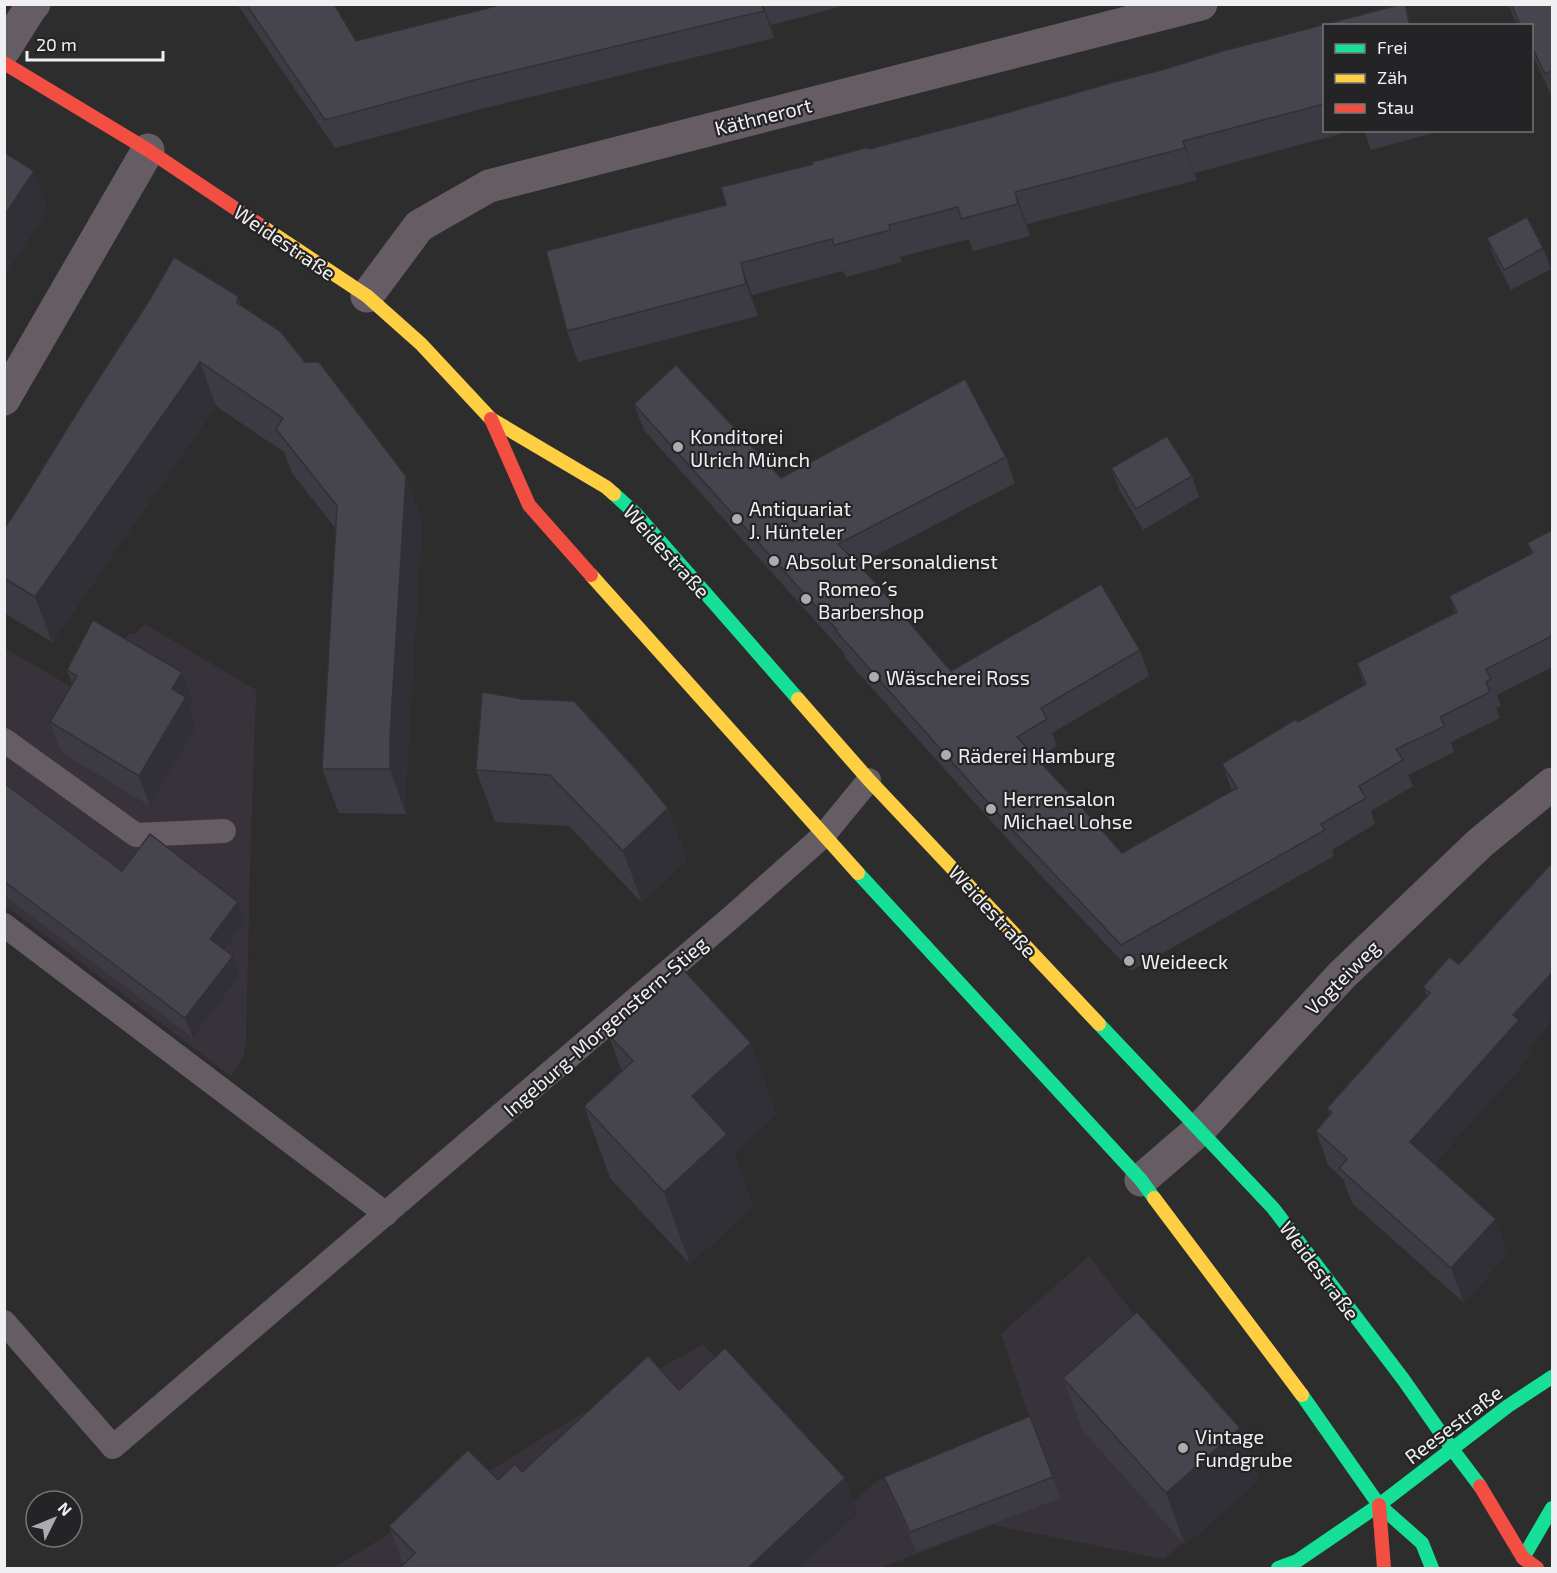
<svg xmlns="http://www.w3.org/2000/svg" width="1557" height="1573" viewBox="0 0 1557 1573" font-family="'Exo 2',sans-serif">
<style>
.built{fill:#38333a}
.lines{fill:none;stroke-linecap:round;stroke-linejoin:round}
.lane{stroke:#665d64;stroke-width:24}
.street{stroke:#665d64;stroke-width:33}
.fast{stroke:#16e098;stroke-width:14}
.slow{stroke:#ffcf43;stroke-width:14}
.jam{stroke:#f24e42;stroke-width:14}
.wall{fill:#3c3b43}
.shaded-wall{fill:#313037}
.building{fill:#46454e;stroke:#313037;stroke-width:1.5}
.poi-dot{fill:#acabad;stroke:#242325;stroke-width:2}
.labels{text-anchor:middle;dominant-baseline:central;stroke-width:4.5;stroke-linejoin:round;paint-order:stroke}
.street-label{font-size:20px;fill:#f0eff1;stroke:#242325}
.poi-label{font-size:20px;fill:#f0eff1;stroke:#242325;text-anchor:start}
</style>
<rect width="100%" height="100%" fill="#2e2d2e"/>
<!-- built -->
<g class="built">
<polygon points="145,624 256,690 250,865 246,1043 243,1057 231,1076 5,905 4,648 91,698 129,633 135,634"/>
<polygon points="1089,1256 1260,1478 1164,1559 993,1525 879,1568 334,1568 568,1422 703,1344 850,1505 877,1481 1031,1422 1001,1334"/>
</g>
<g class="lines">
<!-- lane -->
<g class="lane">
<polyline points="4,740 136,835 224,831"/>
<polyline points="4,925 386,1214"/>
<polyline points="4,1322 113,1447 734,915 823,836 869,780"/>
</g>
<!-- street -->
<g class="street">
<polyline points="4,50 31,7 34,4"/>
<polyline points="367,296 419,226 489,186 1201,4"/>
<polyline points="4,399 148,150"/>
<polyline points="1141,1180 1199,1130 1342,975 1480,843 1552,784"/>
</g>
<!-- fast -->
<g class="fast">
<polyline points="614,494 637,515 798,699"/>
<polyline points="858,873 1141,1180 1154,1198"/>
<polyline points="1099,1024 1273,1208 1403,1379 1452,1449 1480,1486"/>
<polyline points="1302,1395 1379,1505 1422,1543 1432,1568"/>
<polyline points="1523,1558 1552,1508"/>
<polyline points="1278,1568 1297,1561 1379,1505 1508,1406 1552,1377"/>
</g>
<!-- slow -->
<g class="slow">
<polyline points="263,227 367,296 421,344 491,419 606,487 614,494"/>
<polyline points="591,575 858,873"/>
<polyline points="798,699 869,780 1099,1024"/>
<polyline points="1154,1198 1302,1395"/>
</g>
<!-- jam -->
<g class="jam">
<polyline points="4,63 148,150 263,227"/>
<polyline points="491,419 529,505 591,575"/>
<polyline points="1480,1486 1523,1558 1537,1568"/>
<polyline points="1379,1505 1384,1568"/>
</g>
</g>
<!-- wall -->
<g class="wall">
<polygon points="237,4 334,4 356,41 504,4 851,4 771,25 774,38 485,108 335,148"/>
<polygon points="1402,4 1405,4 1412,26 1324,26 1324,130 1355,130 1195,173 1197,180 1027,224 1030,236 973,251 969,239 900,257 902,262 846,277 843,271 752,295 758,316 578,362 567,331 546,251 726,205 721,187 813,164 812,162 869,147 869,149 995,116 1107,84 1165,69 1223,51"/>
<polygon points="1508,4 1552,4 1552,97 1532,53 1532,26 1518,26"/>
<polygon points="1364,130 1441,130 1441,131 1371,150"/>
<polygon points="1487,238 1543,248 1551,269 1511,290 1495,259"/>
<polygon points="238,296 241,306 422,521 406,781 406,814 339,813 322,769 336,529 292,473 284,452 216,406 52,642 4,613 4,529"/>
<polygon points="634,404 781,478 1006,457 1015,483 858,565 951,671 1140,650 1149,676 1052,733 1057,746 1036,758 1122,853 1232,791 1222,764 1364,685 1357,663 1455,613 1449,596 1531,554 1527,543 1552,530 1552,667 1497,695 1501,706 1496,708 1500,718 1451,742 1454,752 1408,775 1413,786 1371,811 1375,824 1332,850 1334,856 1131,971 1018,851 845,658 844,653 644,430"/>
<polygon points="1111,468 1192,476 1199,497 1143,530 1119,489"/>
<polygon points="67,670 193,702 189,708 196,727 150,806 61,752 50,722 72,684"/>
<polygon points="482,692 668,808 687,860 642,903 569,826 495,822 476,770"/>
<polygon points="4,783 122,871 238,902 245,922 224,949 240,975 193,1038 4,895"/>
<polygon points="1552,863 1552,1021 1529,1046 1532,1054 1434,1164 1508,1253 1464,1303 1352,1203 1343,1179 1328,1165 1316,1131 1330,1115 1327,1108 1427,996 1423,987 1459,964"/>
<polygon points="608,1034 777,1114 734,1154 753,1206 690,1264 610,1178 584,1106 622,1071"/>
<polygon points="1063,1378 1240,1428 1259,1480 1185,1545 1082,1430"/>
<polygon points="679,1390 858,1514 799,1569 399,1569 404,1564 402,1561 389,1526 522,1472"/>
<polygon points="1030,1416 1061,1498 917,1552 892,1497 884,1477"/>
</g>
<!-- shaded-wall -->
<g class="shaded-wall">
<polygon points="762,4 763,4 771,25 774,38"/>
<polygon points="1405,4 1412,26 1410,26"/>
<polygon points="1183,141 1195,173 1197,180 1185,148"/>
<polygon points="34,171 48,210 4,276 4,216"/>
<polygon points="1015,192 1027,224 1030,236 1018,204"/>
<polygon points="741,263 752,295 758,316 746,284"/>
<polygon points="200,362 216,406 52,642 35,597"/>
<polygon points="406,476 422,521 406,781 406,814 390,769 390,737"/>
<polygon points="182,672 193,702 189,708 196,727 150,806 139,776 172,689"/>
<polygon points="668,808 687,860 642,903 623,851"/>
<polygon points="238,902 245,922 217,959 210,939"/>
<polygon points="233,956 240,975 193,1038 185,1018"/>
<polygon points="1552,973 1552,1021 1529,1046 1532,1054 1423,1177 1410,1142 1513,1015"/>
<polygon points="751,1043 777,1114 734,1154 753,1206 690,1264 664,1192 692,1096"/>
<polygon points="1496,1219 1508,1253 1464,1303 1451,1268"/>
<polygon points="1240,1428 1259,1480 1185,1545 1166,1493"/>
<polygon points="845,1478 858,1514 799,1569 747,1569"/>
</g>
<!-- building -->
<g class="building">
<polygon points="246,4 334,4 356,41 504,4 762,4 764,11 474,80 325,120"/>
<polygon points="1402,4 1405,4 1410,26 1324,26 1324,104 1183,141 1185,148 1015,192 1018,204 961,219 958,207 889,225 890,230 834,245 832,239 741,263 746,284 567,331 546,251 726,205 721,187 813,164 812,162 869,147 869,149 995,116 1107,84 1165,69 1223,51"/>
<polygon points="1511,4 1552,4 1552,71 1545,74 1532,47 1532,26 1521,26"/>
<polygon points="4,152 34,171 4,216"/>
<polygon points="1527,217 1543,248 1504,270 1487,238"/>
<polygon points="174,257 238,296 237,303 280,331 305,362 319,362 406,476 390,737 390,769 322,769 337,506 276,429 283,418 200,362 35,597 4,578 4,529 20,505 81,406 150,299"/>
<polygon points="676,365 781,478 965,379 1006,457 838,544 872,579 951,671 1101,584 1140,650 1041,708 1047,719 1017,737 1069,793 1122,853 1237,788 1222,764 1296,719 1298,722 1366,684 1357,663 1457,612 1449,596 1533,553 1527,543 1552,530 1552,636 1486,669 1491,679 1486,682 1490,692 1440,717 1445,726 1396,749 1403,760 1359,786 1366,798 1321,824 1325,830 1121,945 1008,825 836,631 837,630 634,404"/>
<polygon points="1167,436 1192,476 1136,509 1111,468"/>
<polygon points="93,620 182,672 172,689 186,697 139,776 50,722 77,676 67,670"/>
<polygon points="482,692 523,699 574,701 641,775 668,808 623,851 550,775 476,770"/>
<polygon points="4,783 122,871 150,834 238,902 210,939 233,956 185,1018 4,881"/>
<polygon points="1552,863 1552,973 1513,1015 1519,1020 1410,1142 1496,1219 1451,1268 1339,1168 1347,1159 1316,1131 1332,1112 1327,1108 1430,993 1423,987 1449,957 1459,964"/>
<polygon points="681,967 751,1043 692,1096 727,1134 664,1192 584,1106 633,1061 608,1034"/>
<polygon points="1137,1312 1240,1428 1166,1493 1063,1378"/>
<polygon points="725,1348 845,1478 747,1569 399,1569 415,1553 389,1526 468,1450 498,1480 515,1464 522,1472 648,1356 679,1390"/>
<polygon points="1030,1416 1053,1477 910,1532 884,1477"/>
</g>
<!-- markers -->
<g class="poi-dot">
<circle cx="678" cy="447" r="6"/>
<circle cx="737" cy="519" r="6"/>
<circle cx="774" cy="561" r="6"/>
<circle cx="806" cy="599" r="6"/>
<circle cx="874" cy="677" r="6"/>
<circle cx="946" cy="755" r="6"/>
<circle cx="991" cy="809" r="6"/>
<circle cx="1129" cy="961" r="6"/>
<circle cx="1183" cy="1448" r="6"/>
</g>
<g class="labels">
<!-- street labels -->
<g class="street-label">
<text transform="translate(763 116) rotate(-14)">Käthnerort</text>
<text transform="translate(285 242) rotate(34)">Weidestraße</text>
<text transform="translate(667 551) rotate(48)">Weidestraße</text>
<text transform="translate(993 911) rotate(47)">Weidestraße</text>
<text transform="translate(1342 977) rotate(-45)">Vogteiweg</text>
<text transform="translate(605 1026) rotate(-41)">Ingeburg-Morgenstern-Stieg</text>
<text transform="translate(1320 1270) rotate(53)">Weidestraße</text>
<text transform="translate(1453 1424) rotate(-37)">Reesestraße</text>
</g>
<!-- poi labels -->
<g class="poi-label">
<text x="690" y="436">Konditorei<tspan x="690" dy="23">Ulrich Münch</tspan></text>
<text x="749" y="508">Antiquariat<tspan x="749" dy="23">J. Hünteler</tspan></text>
<text x="786" y="561">Absolut Personaldienst</text>
<text x="818" y="588">Romeo´s<tspan x="818" dy="23">Barbershop</tspan></text>
<text x="886" y="677">Wäscherei Ross</text>
<text x="958" y="755">Räderei Hamburg</text>
<text x="1003" y="798">Herrensalon<tspan x="1003" dy="23">Michael Lohse</tspan></text>
<text x="1141" y="961">Weideeck</text>
<text x="1195" y="1436">Vintage<tspan x="1195" dy="23">Fundgrube</tspan></text>
</g>
</g>
<!-- border -->
<rect width="1557" height="1573" fill="none" stroke="#f0eff1" stroke-width="12"/>
<!-- legend -->
<rect x="1323" y="24" width="210" height="108" fill="#242325" stroke="#767577" stroke-width="1.5"/>
<rect x="1335" y="44" width="30" height="9" fill="#16e098" stroke="#767577" stroke-width="1.5"/>
<text x="1377" y="54" font-size="18" fill="#f0eff1">Frei</text>
<rect x="1335" y="74" width="30" height="9" fill="#ffcf43" stroke="#767577" stroke-width="1.5"/>
<text x="1377" y="84" font-size="18" fill="#f0eff1">Zäh</text>
<rect x="1335" y="104" width="30" height="9" fill="#f24e42" stroke="#767577" stroke-width="1.5"/>
<text x="1377" y="114" font-size="18" fill="#f0eff1">Stau</text>
<!-- north arrow -->
<g transform="translate(54 1519) rotate(47)"><circle r="28" fill="#242325" stroke="#767577" stroke-width="1.5"/>
<path d="M0-4.5L10 22L0 15L-10 22Z" fill="#acabad"/>
<text y="-9" font-size="16" font-weight="bold" text-anchor="middle" fill="#f0eff1">N</text>
</g>
<!-- scale -->
<path d="M27 51v9h136v-9" fill="none" stroke="#f0eff1" stroke-width="3"/>
<text x="36" y="51" font-size="18" fill="#f0eff1" stroke="#242325" stroke-width="4.5" paint-order="stroke">20 m</text>
</svg>
